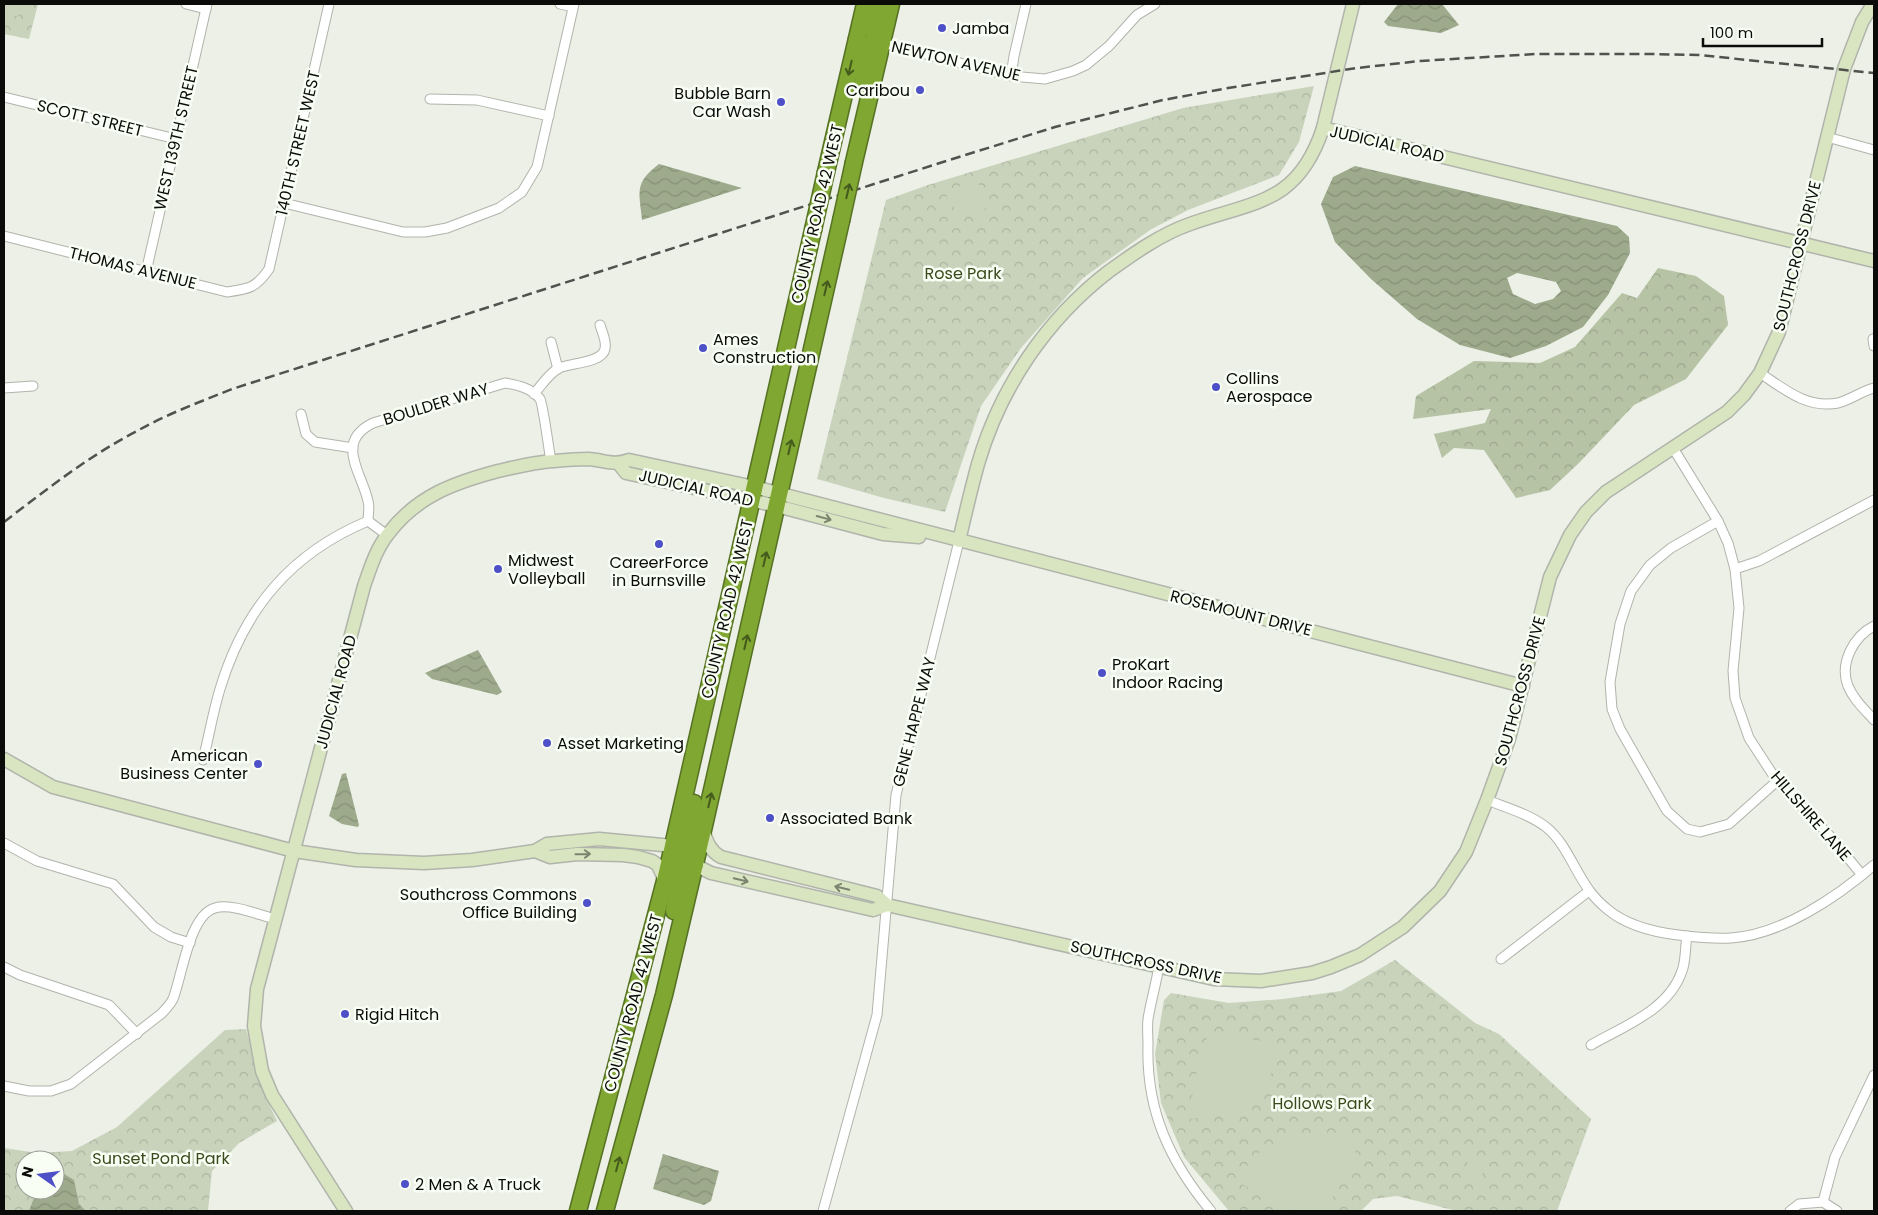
<svg xmlns="http://www.w3.org/2000/svg" width="1878" height="1215" viewBox="0 0 1878 1215" font-family="Poppins,sans-serif">
<style>
.forest{fill:url(#forest-crowns)}
.park{fill:url(#park-crowns);fill-rule:evenodd}
.pitch{fill:#c9d3bc}
.water{fill:url(#water-waves);fill-rule:evenodd}
.lines{fill:none;stroke-linecap:round;stroke-linejoin:round}
.street-casing{stroke:#b0b4ab;stroke-width:11}
.secondary-casing{stroke:#b0b4ab;stroke-width:15}
.highway-casing{stroke:#567123;stroke-width:19}
.street{stroke:#fff;stroke-width:9}
.secondary{stroke:#d9e5c1;stroke-width:12}
.highway{stroke:#7fa731;stroke-width:16}
.rail{stroke:#50524d;stroke-width:2.5;stroke-dasharray:10 5;stroke-linecap:butt}
.highway-bridge-casing{stroke:#567123;stroke-width:19;stroke-linecap:butt}
.highway-bridge{stroke:#7fa731;stroke-width:16}
.oneway{stroke:#455a1d}
.oneway2{stroke:#7c836e}
.poi-dot{fill:#4d50c7;stroke:#f9fef4;stroke-width:2}
.labels{text-anchor:middle;dominant-baseline:central;stroke-width:5;stroke-linejoin:round;paint-order:stroke}
.poi-label{font-size:16px;fill:#0b0c09;stroke:#f9fef4;text-anchor:start}
.street-label{font-size:16px;fill:#0b0c09;stroke:#f9fef4}
.park-label{font-size:16px;fill:#394a1b;stroke:#f9fef4}
</style>
<defs>
<pattern id="forest-crowns" width="20" height="18" patternUnits="userSpaceOnUse" patternTransform="scale(1.25)"><rect width="20" height="18" fill="#b6c3a5"/><path d="M2 6a3 3 0 1 1 6 0M12 15a3 3 0 1 1 6 0" fill="none" stroke="#9ba68d"/></pattern>
<pattern id="park-crowns" width="20" height="18" patternUnits="userSpaceOnUse" patternTransform="scale(1.25)"><rect width="20" height="18" fill="#c9d3bc"/><path d="M2 6a3 3 0 1 1 6 0M12 15a3 3 0 1 1 6 0" fill="none" stroke="#abb4a0"/></pattern>
<pattern id="water-waves" width="16" height="10" patternUnits="userSpaceOnUse" patternTransform="scale(1.25)"><rect width="16" height="10" fill="#9daa8c"/><path d="M0 5q4-4 8 0t8 0" fill="none" stroke="#869177"/></pattern>
</defs>
<rect width="100%" height="100%" fill="#ecf0e7"/>
<!-- forest -->
<polygon class="forest" points="1658,268 1696,276 1724,296 1728,325 1686,379 1634,405 1578,464 1550,490 1516,498 1484,450 1454,448 1442,458 1434,434 1485,423 1491,409 1413,419 1416,396 1474,361 1540,363 1575,347 1622,293 1637,298"/>
<!-- park -->
<g class="park">
<polygon points="4,4 38,4 29,39 4,34"/>
<polygon points="1314,86 1299,142 1279,175 1188,210 1150,230 1083,278 1021,348 981,406 945,512 884,498 817,479 886,200 928,185 1183,108"/>
<polygon points="1395,960 1475,1023 1499,1034 1591,1119 1557,1211 1457,1211 1397,1196 1373,1199 1361,1211 1229,1211 1184,1157 1161,1103 1155,1054 1164,1000 1171,993 1229,1003 1283,999 1341,991"/>
<path d="M246,1029L263,1091L277,1121L239,1143L212,1171L208,1211H4V1148L37,1153L72,1151L117,1127L225,1030ZM25,1160H55V1190H25Z"/>
</g>
<!-- pitch -->
<g class="pitch">
<polygon points="4,4 30,4 29,9 17,16 4,13"/>
<path d="M971,177L974,178L991,201C974,225 961,219 946,197Z"/>
<path d="M1211,1034L1286,1044C1276,1064 1267,1086 1252,1101C1239,1113 1205,1117 1188,1119L1202,1044Z"/>
<polygon points="1296,1133 1330,1134 1359,1144 1326,1211 1293,1211 1234,1180 1262,1150"/>
<polygon points="1469,1156 1486,1160 1481,1179 1465,1176"/>
</g>
<!-- water -->
<g class="water">
<polygon points="1398,4 1442,4 1459,25 1441,33 1388,26 1384,22"/>
<path d="M659,164L742,188L642,220C639,191 634,183 659,164Z"/>
<path d="M1355,166L1617,226L1629,237L1630,253L1608,295L1583,327L1546,346L1510,358L1460,345L1417,319L1371,279L1335,242L1321,204L1333,177ZM1517,273L1556,282L1561,291L1553,299L1535,304L1513,294L1507,278Z"/>
<polygon points="478,650 502,692 497,695 432,679 425,673"/>
<polygon points="346,773 359,825 358,827 342,824 329,816 342,774"/>
<polygon points="663,1154 719,1171 711,1201 704,1205 653,1189"/>
<polygon points="56,1169 74,1180 79,1204 86,1211 29,1211 37,1190 55,1190"/>
</g>
<g class="lines">
<!-- street casing -->
<g class="street-casing">
<g id="street">
<polyline points="186,4 206,9"/>
<polyline points="560,4 573,7"/>
<polyline points="882,43 1011,76 1045,79 1073,71 1086,65 1109,46 1137,15 1155,4"/>
<polyline points="1011,76 1014,56 1026,4"/>
<polyline points="4,97 176,139"/>
<polyline points="430,99 477,100 549,116"/>
<polyline points="1827,137 1874,150"/>
<polyline points="284,203 403,232 425,232 447,228 499,208 522,192 537,167 574,4"/>
<path d="M4,236L227,292C249,289 256,288 269,269L329,4"/>
<polyline points="146,272 207,4"/>
<polyline points="1873,339 1874,346"/>
<polyline points="551,342 558,369"/>
<path d="M1760,373C1784,389 1807,409 1838,403C1850,400 1862,391 1874,388"/>
<polyline points="4,388 33,386"/>
<path d="M534,394C541,386 549,373 559,368C570,363 602,363 605,349C607,341 602,332 600,325"/>
<polyline points="301,414 306,434 315,442 353,448"/>
<polyline points="1673,448 1718,521 1728,543 1735,569 1739,608 1733,671 1735,698 1749,738 1777,781 1830,836 1862,875"/>
<path d="M368,521C368,515 370,507 368,501C362,473 334,442 373,423L505,383C517,385 532,388 540,399C543,404 549,451 551,461"/>
<polyline points="1718,521 1671,548 1650,565 1631,591 1620,624 1610,682 1612,709 1620,729 1667,811 1687,829 1700,832 1729,824 1777,781"/>
<polyline points="1735,569 1759,561 1874,500"/>
<path d="M1874,626C1854,636 1839,663 1848,686C1854,700 1864,709 1874,720"/>
<path d="M203,760C209,736 213,712 220,689C244,609 291,553 368,521L387,535"/>
<path d="M1487,800C1507,808 1529,814 1546,827C1566,843 1574,870 1589,890C1594,897 1601,904 1607,909C1627,926 1653,932 1678,935C1695,937 1714,939 1731,938C1781,935 1837,897 1874,865"/>
<polyline points="4,843 37,861 113,884 154,927 171,937 190,943"/>
<polyline points="1501,959 1589,891"/>
<path d="M1159,966C1156,984 1151,1001 1148,1019C1147,1027 1148,1036 1148,1045C1146,1111 1170,1162 1211,1211"/>
<polyline points="4,967 20,975 109,1005 137,1034"/>
<path d="M1591,1045C1624,1026 1669,1010 1682,971C1686,961 1685,947 1687,936"/>
<path d="M4,1086L29,1091H51L71,1084L161,1014C165,1010 170,1005 173,999C182,977 189,915 215,908C231,903 259,915 275,919"/>
<polyline points="1823,1202 1835,1157 1874,1075"/>
<polyline points="1823,1202 1837,1211"/>
<polyline points="823,1211 877,1015 896,795 959,541"/>
<polyline points="1790,1211 1799,1204 1823,1202"/>
</g>
</g>
<!-- secondary casing -->
<g class="secondary-casing">
<g id="secondary">
<polyline points="1323,128 1353,4"/>
<polyline points="619,464 626,473 777,506 883,534 919,537"/>
<path d="M959,541C965,515 971,489 978,464C1000,388 1046,320 1108,272C1133,254 1161,234 1190,224C1255,201 1298,204 1323,128L1874,261"/>
<polyline points="4,759 53,787 294,851 356,860 424,863 472,860 535,851 547,844 599,839 673,846"/>
<path d="M703,830C707,842 710,851 721,857L877,896L887,905L1214,979L1261,981L1312,973L1331,967L1360,955L1403,927L1440,891L1466,852L1487,800L1509,739L1550,577L1570,535L1586,512L1606,492L1727,412L1744,395L1760,373L1779,332L1844,69L1862,22L1873,4"/>
<polyline points="535,851 550,857 577,854 623,855 638,857 652,861 658,865 665,881"/>
<polyline points="695,865 711,873 873,910 887,905"/>
<path d="M346,1211L272,1095L262,1071L254,1026L257,989L364,586C370,569 376,549 388,534C417,496 453,483 498,471C516,467 535,462 554,461C565,460 577,459 588,459C605,460 613,466 629,460L754,487L1523,686"/>
</g>
</g>
<!-- highway casing -->
<g class="highway-casing">
<g id="highway">
<path d="M876,4C874,16 872,27 875,39L882,43"/>
<path d="M857,39C872,48 865,68 863,83"/>
<polyline points="854,162 891,4"/>
<polyline points="826,172 865,4"/>
<path d="M694,803C690,825 682,844 695,865"/>
<polyline points="673,847 680,865 680,871 674,911"/>
<polyline points="578,1211 665,881 813,230"/>
<polyline points="605,1211 664,995 703,830 841,221"/>
</g>
</g>
<!-- street -->
<use href="#street" class="street"/>
<!-- secondary -->
<use href="#secondary" class="secondary"/>
<!-- highway -->
<use href="#highway" class="highway"/>
<!-- rail -->
<path class="rail" d="M4,522C47,489 89,456 137,431C167,414 200,402 232,389L943,162L1055,127L1163,100L1228,88L1357,68L1420,61L1536,54H1649L1699,55L1874,73"/>
<!-- highway-bridge casing -->
<g class="highway-bridge-casing">
<g id="highway-bridge">
<polyline points="841,221 854,162"/>
<polyline points="813,230 826,172"/>
</g>
</g>
<!-- highway-bridge -->
<use href="#highway-bridge" class="highway-bridge"/>
</g>
<!-- one-way arrows -->
<defs><path id="oneway-shaft" d="M-6 0H5M1.5-3L5.5 0L1.5 3" fill="none" stroke-width="1.6" stroke-linecap="round" stroke-linejoin="round" transform="scale(1.25)"/></defs>
<g class="oneway">
<use href="#oneway-shaft" transform="translate(850 68) rotate(103)"/>
<use href="#oneway-shaft" transform="translate(848 191) rotate(-77)"/>
<use href="#oneway-shaft" transform="translate(826 288) rotate(-77)"/>
<use href="#oneway-shaft" transform="translate(790 447) rotate(-77)"/>
<use href="#oneway-shaft" transform="translate(765 559) rotate(-77)"/>
<use href="#oneway-shaft" transform="translate(746 642) rotate(-77)"/>
<use href="#oneway-shaft" transform="translate(710 800) rotate(-77)"/>
<use href="#oneway-shaft" transform="translate(618 1164) rotate(-75)"/>
</g>
<g class="oneway2">
<use href="#oneway-shaft" transform="translate(824 518) rotate(15)"/>
<use href="#oneway-shaft" transform="translate(583 854) rotate(-1)"/>
<use href="#oneway-shaft" transform="translate(741 880) rotate(13)"/>
<use href="#oneway-shaft" transform="translate(842 888) rotate(-166)"/>
</g>
<!-- markers -->
<g class="poi-dot">
<circle cx="942" cy="28" r="5"/>
<circle cx="920" cy="90" r="5"/>
<circle cx="781" cy="102" r="5"/>
<circle cx="703" cy="348" r="5"/>
<circle cx="1216" cy="387" r="5"/>
<circle cx="659" cy="544" r="5"/>
<circle cx="498" cy="569" r="5"/>
<circle cx="1102" cy="673" r="5"/>
<circle cx="547" cy="743" r="5"/>
<circle cx="258" cy="764" r="5"/>
<circle cx="770" cy="818" r="5"/>
<circle cx="587" cy="903" r="5"/>
<circle cx="345" cy="1014" r="5"/>
<circle cx="405" cy="1184" r="5"/>
</g>
<g class="labels">
<!-- poi labels -->
<g class="poi-label">
<text x="952" y="28">Jamba</text>
<text x="910" y="90" text-anchor="end">Caribou</text>
<text x="771" y="93" text-anchor="end">Bubble Barn<tspan x="771" dy="18">Car Wash</tspan></text>
<text x="713" y="339">Ames<tspan x="713" dy="18">Construction</tspan></text>
<text x="1226" y="378">Collins<tspan x="1226" dy="18">Aerospace</tspan></text>
<text x="508" y="560">Midwest<tspan x="508" dy="18">Volleyball</tspan></text>
<text x="659" y="562" text-anchor="middle">CareerForce<tspan x="659" dy="18">in Burnsville</tspan></text>
<text x="1112" y="664">ProKart<tspan x="1112" dy="18">Indoor Racing</tspan></text>
<text x="557" y="743">Asset Marketing</text>
<text x="248" y="755" text-anchor="end">American<tspan x="248" dy="18">Business Center</tspan></text>
<text x="780" y="818">Associated Bank</text>
<text x="577" y="894" text-anchor="end">Southcross Commons<tspan x="577" dy="18">Office Building</tspan></text>
<text x="355" y="1014">Rigid Hitch</text>
<text x="415" y="1184">2 Men &amp; A Truck</text>
</g>
<!-- street labels -->
<g class="street-label">
<text transform="translate(956 61) rotate(13)">NEWTON AVENUE</text>
<text transform="translate(90 118) rotate(14)">SCOTT STREET</text>
<text transform="translate(176 138) rotate(-77)">WEST 139TH STREET</text>
<text transform="translate(298 143) rotate(-77)">140TH STREET WEST</text>
<text transform="translate(1387 144) rotate(13)">JUDICIAL ROAD</text>
<text transform="translate(817 214) rotate(-77)">COUNTY ROAD 42 WEST</text>
<text transform="translate(1797 256) rotate(-76)">SOUTHCROSS DRIVE</text>
<text transform="translate(133 268) rotate(14)">THOMAS AVENUE</text>
<text transform="translate(436 404) rotate(-17)">BOULDER WAY</text>
<text transform="translate(696 488) rotate(13)">JUDICIAL ROAD</text>
<text transform="translate(727 609) rotate(-77)">COUNTY ROAD 42 WEST</text>
<text transform="translate(1241 613) rotate(14)">ROSEMOUNT DRIVE</text>
<text transform="translate(1520 691) rotate(-75)">SOUTHCROSS DRIVE</text>
<text transform="translate(336 692) rotate(-75)">JUDICIAL ROAD</text>
<text transform="translate(914 722) rotate(-76)">GENE HAPPE WAY</text>
<text transform="translate(1811 816) rotate(49)">HILLSHIRE LANE</text>
<text transform="translate(1146 962) rotate(12)">SOUTHCROSS DRIVE</text>
<text transform="translate(633 1003) rotate(-75)">COUNTY ROAD 42 WEST</text>
</g>
<!-- park labels -->
<g class="park-label">
<text x="963" y="273">Rose Park</text>
<text x="1322" y="1103">Hollows Park</text>
<text x="161" y="1158">Sunset Pond Park</text>
</g>
</g>
<!-- border -->
<rect width="1878" height="1215" fill="none" stroke="#0b0c09" stroke-width="10"/>
<!-- north arrow -->
<g transform="translate(40 1175) rotate(284)"><circle r="24" fill="#f9fef4" stroke="#9a9d96"/>
<path d="M0-4L9 19L0 12L-9 19Z" fill="#4d50c7"/>
<text y="-8" font-size="14" font-weight="bold" text-anchor="middle" fill="#0b0c09">N</text>
</g>
<!-- scale -->
<path d="M1703 38v8h119v-8" fill="none" stroke="#0b0c09" stroke-width="2.5"/>
<text x="1710" y="38" font-size="15" fill="#0b0c09" stroke="#f9fef4" stroke-width="4" paint-order="stroke">100 m</text>
</svg>
